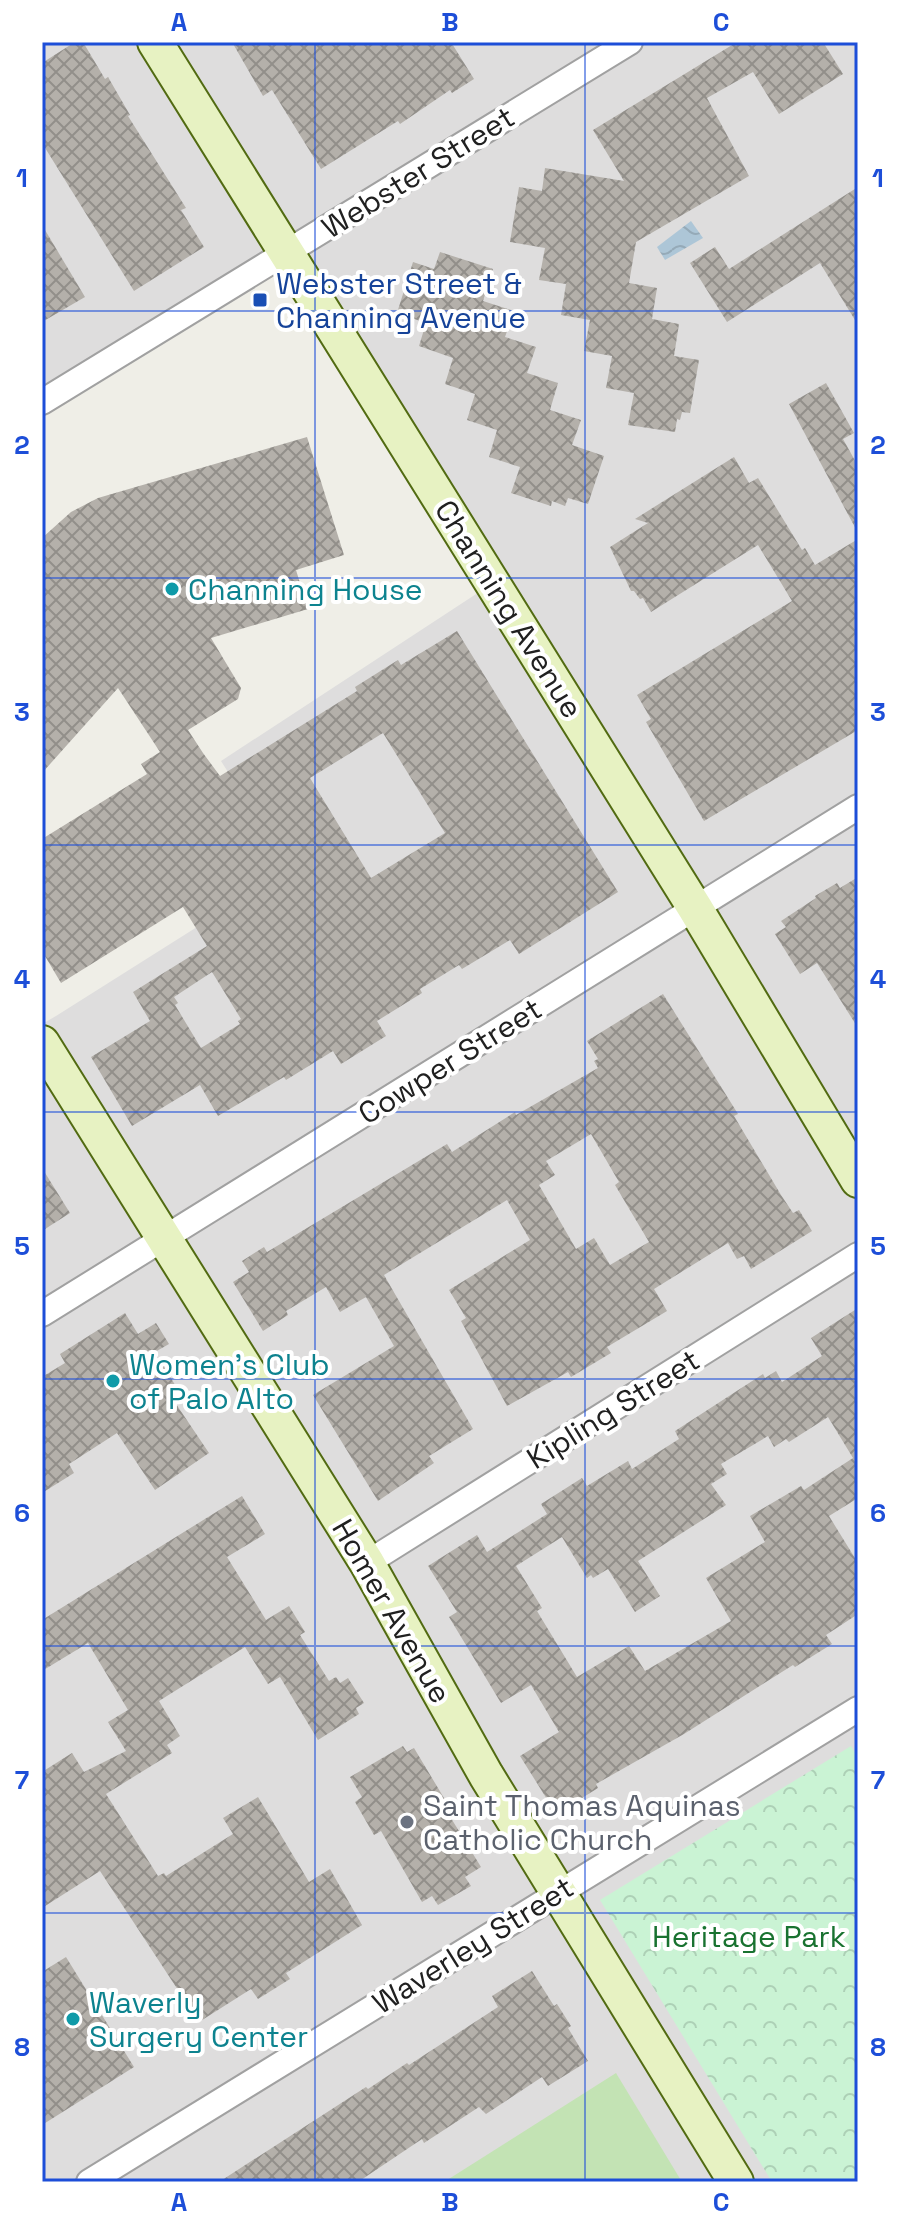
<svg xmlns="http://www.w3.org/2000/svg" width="900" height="2224" viewBox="0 0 900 2224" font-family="'Space Grotesk',sans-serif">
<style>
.residential{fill:#dedddd}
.park{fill:url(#park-crowns)}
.garden{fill:#c3e3b4}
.water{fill:url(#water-waves)}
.building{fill:url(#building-cross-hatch);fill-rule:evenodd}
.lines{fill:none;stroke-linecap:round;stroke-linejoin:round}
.street-casing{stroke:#a1a1a1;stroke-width:28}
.secondary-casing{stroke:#526b12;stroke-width:38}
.street{stroke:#fff;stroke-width:24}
.secondary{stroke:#e7f2c2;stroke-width:34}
.grid{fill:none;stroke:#1d4ed8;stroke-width:2;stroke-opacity:0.55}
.transit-dot{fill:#1a4fb4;stroke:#fff;stroke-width:3}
.culture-dot{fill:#0f9aa8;stroke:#fff;stroke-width:3}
.worship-dot{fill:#6b7280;stroke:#fff;stroke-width:3}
.labels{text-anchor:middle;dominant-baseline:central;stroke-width:8;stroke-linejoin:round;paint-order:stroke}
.street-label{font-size:30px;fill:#202020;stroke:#fff}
.transit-label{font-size:30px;fill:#164399;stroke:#fff;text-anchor:start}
.culture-label{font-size:30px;fill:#0d838f;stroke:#fff;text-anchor:start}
.worship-label{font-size:30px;fill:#5b616d;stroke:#fff;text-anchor:start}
.park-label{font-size:30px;fill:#197230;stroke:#fff}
.neatline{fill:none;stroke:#1d4ed8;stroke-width:3}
.grid-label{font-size:26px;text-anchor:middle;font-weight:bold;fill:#1d4ed8}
</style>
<defs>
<pattern id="park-crowns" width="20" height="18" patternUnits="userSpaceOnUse" patternTransform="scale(2)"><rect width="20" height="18" fill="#caf3d4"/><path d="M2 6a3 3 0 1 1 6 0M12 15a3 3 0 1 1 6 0" fill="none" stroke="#add0b6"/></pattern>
<pattern id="water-waves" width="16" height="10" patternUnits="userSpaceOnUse" patternTransform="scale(2)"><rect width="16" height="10" fill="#adc6d7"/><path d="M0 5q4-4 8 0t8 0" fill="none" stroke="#95aab8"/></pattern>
<pattern id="building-cross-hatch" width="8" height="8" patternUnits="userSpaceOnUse" patternTransform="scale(2)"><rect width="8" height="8" fill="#b4b0aa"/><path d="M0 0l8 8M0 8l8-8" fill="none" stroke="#928f8a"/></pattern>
</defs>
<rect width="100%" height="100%" fill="#efeee7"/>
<!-- residential -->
<polygon class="residential" points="42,42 858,42 858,2182 42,2182 42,1022 44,1023 56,1016 289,869 221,761 496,581 301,257 42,416"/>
<!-- park -->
<polygon class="park" points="851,1746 858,1758 858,2182 772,2182 600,1900"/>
<!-- garden -->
<polygon class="garden" points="616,2073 682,2182 444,2182"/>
<!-- water -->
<polygon class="water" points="691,221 703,238 665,260 657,247"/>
<!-- building -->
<g class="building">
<polygon points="75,42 83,42 105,79 108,77 130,115 128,116 186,208 181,210 204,247 134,291 42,143 42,63"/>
<polygon points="232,42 451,42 474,79 452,93 450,90 400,124 398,121 321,169 272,90 263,96"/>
<polygon points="737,42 823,42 843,74 779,114 753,72 707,98 749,176 636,242 629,283 657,288 652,319 679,324 674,356 699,360 690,413 682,412 680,420 677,419 675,432 628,425 634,393 606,388 612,356 584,351 590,320 561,315 566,284 539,280 545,248 510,242 519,187 542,191 545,168 624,181 593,130"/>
<polygon points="858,187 858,325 820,263 727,322 690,263 715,247 729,269"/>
<polygon points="42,225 85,297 42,322"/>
<polygon points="440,252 493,269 483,301 514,311 505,337 536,347 527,373 558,383 550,410 581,420 572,445 604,456 588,504 568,498 565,506 552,501 551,506 511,493 520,467 489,457 497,430 467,420 475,394 445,384 453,358 419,346 426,323 397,313 413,262 434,269"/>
<polygon points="826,383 854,433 843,439 858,466 858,533 789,404"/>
<path d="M307,437L344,555L296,570L308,609L211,638L241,688L238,699L188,730L203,753L220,776L357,691L355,687L398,660L401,665L457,631L618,892L519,954L510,940L462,969L459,965L420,989L422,993L377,1021L386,1036L341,1064L333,1051L286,1080L284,1077L218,1116L200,1085L132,1126L91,1057L150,1021L133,992L207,946L183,907L61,983L42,951V839L147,774L141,764L160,752L118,688L42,773V538L71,512L98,498ZM383,733L445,833L371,878L310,778ZM212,972L241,1019L238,1021L240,1024L201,1048L175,1005L178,1003L174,997Z"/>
<polygon points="734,457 749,483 758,478 802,550 805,548 815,565 858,539 858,730 704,821 646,722 651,719 637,695 792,601 758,545 651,612 643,598 640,599 634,591 631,591 610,547 648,523 635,519"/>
<polygon points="858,877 858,1028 817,963 800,974 775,934 786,927 781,921 816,898 815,896 837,883 840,888"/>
<path d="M663,994L738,1114L734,1116L781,1195L793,1213L799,1210L812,1231L751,1269L744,1256L737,1259L728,1243L654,1289L667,1311L607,1347L611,1353L571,1377L568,1372L507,1406L461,1321L466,1318L449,1290L530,1240L507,1200L384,1275L473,1429L429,1456L434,1463L378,1501L313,1395L394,1346L366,1297L340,1312L326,1287L286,1311L288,1315L263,1331L233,1282L249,1272L242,1261L264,1247L267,1252L447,1144L452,1152L515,1112L516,1115L598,1068L594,1061L598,1059L587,1041ZM591,1134L619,1182L615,1185L649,1242L610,1265L594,1238L576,1249L539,1185L555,1175L546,1161Z"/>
<polygon points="42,1168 70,1213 42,1231"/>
<path d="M858,1308V1498L829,1516L858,1563V1614L826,1635L832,1644L795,1667L793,1665L684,1734L596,1784L598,1788L566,1808L560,1798L550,1804L520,1756L559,1732L531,1685L501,1703L449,1617L457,1612L428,1566L477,1535L487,1552L547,1514L541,1504L582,1478L587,1486L628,1461L632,1469L679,1439L675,1431L763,1374L765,1378L776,1371L782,1382L822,1356L811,1338ZM828,1417L853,1458L804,1490L801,1486L750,1516L765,1542L706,1578L731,1621L645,1671L629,1646L577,1677L537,1611L542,1608L516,1566L562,1537L587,1578L591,1575L593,1578L608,1569L635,1612L660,1596L638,1561L726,1505L711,1484L727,1474L721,1464L768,1436L774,1447L786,1439L789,1442Z"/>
<polygon points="125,1313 138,1334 156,1323 169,1344 155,1352 180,1393 172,1398 209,1453 155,1490 117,1433 69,1464 74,1473 42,1493 42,1377 65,1363 60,1354"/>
<polygon points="242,1496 265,1534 227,1557 266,1620 289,1606 305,1632 300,1635 329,1681 336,1677 340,1683 348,1678 364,1703 356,1708 359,1714 318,1740 280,1677 268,1684 245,1647 159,1701 180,1736 167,1745 172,1753 106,1794 158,1876 164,1873 166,1876 233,1834 223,1818 258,1797 309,1882 330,1869 362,1925 286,1973 290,1979 258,1999 251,1989 199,2022 100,1871 42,1908 42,1772 72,1753 84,1772 126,1751 108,1722 128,1710 88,1643 42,1671 42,1620"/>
<polygon points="403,1746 407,1752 414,1748 450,1808 446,1810 481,1867 465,1877 471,1886 438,1905 432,1896 422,1902 381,1831 374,1835 355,1802 362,1797 350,1777"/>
<polygon points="66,1957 134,2067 42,2125 42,1972"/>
<polygon points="532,1971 554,2006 557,2004 571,2026 568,2028 588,2061 548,2086 542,2077 486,2114 479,2107 424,2143 422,2139 358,2182 219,2182 366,2087 368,2089 407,2063 409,2065 498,2007 492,1996"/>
</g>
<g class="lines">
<!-- street casing -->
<g class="street-casing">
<g id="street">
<polyline points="42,402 630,42"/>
<polyline points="42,1314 858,807"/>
<polyline points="367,1563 858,1255"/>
<polyline points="89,2182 858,1709"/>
</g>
</g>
<!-- secondary casing -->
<g class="secondary-casing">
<g id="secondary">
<polyline points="155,42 695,908 858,1180"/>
<polyline points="42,1043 367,1563 486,1775 736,2182"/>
</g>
</g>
<!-- street -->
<use href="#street" class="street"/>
<!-- secondary -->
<use href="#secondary" class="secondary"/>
</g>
<!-- grid -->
<path class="grid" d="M315,42V2182M585,42V2182M42,311H858M42,578H858M42,845H858M42,1112H858M42,1379H858M42,1646H858M42,1913H858"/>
<!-- markers -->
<rect class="transit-dot" x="252" y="292" width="16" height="16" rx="4"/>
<g class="culture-dot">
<circle cx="172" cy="589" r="8"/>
<circle cx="113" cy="1381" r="8"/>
<circle cx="73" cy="2019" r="8"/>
</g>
<circle class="worship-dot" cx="407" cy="1822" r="8"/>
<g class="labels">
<!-- street labels -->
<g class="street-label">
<text transform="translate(418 172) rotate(-32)">Webster Street</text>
<text transform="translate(509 609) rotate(58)">Channing Avenue</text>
<text transform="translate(450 1061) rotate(-32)">Cowper Street</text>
<text transform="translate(613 1409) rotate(-32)">Kipling Street</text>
<text transform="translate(392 1611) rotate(60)">Homer Avenue</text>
<text transform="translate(473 1945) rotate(-32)">Waverley Street</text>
</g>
<!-- transit labels -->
<g class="transit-label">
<text x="276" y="283">Webster Street &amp;<tspan x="276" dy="34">Channing Avenue</tspan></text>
</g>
<!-- culture labels -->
<g class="culture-label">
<text x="188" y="589">Channing House</text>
<text x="129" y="1364">Women's Club<tspan x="129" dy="34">of Palo Alto</tspan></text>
<text x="89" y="2002">Waverly<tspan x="89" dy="34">Surgery Center</tspan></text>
</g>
<!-- worship labels -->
<g class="worship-label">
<text x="423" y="1805">Saint Thomas Aquinas<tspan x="423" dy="34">Catholic Church</tspan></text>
</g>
<!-- park labels -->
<g class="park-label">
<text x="749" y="1936">Heritage Park</text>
</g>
</g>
<!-- border -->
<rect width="900" height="2224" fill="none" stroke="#ffffff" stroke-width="88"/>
<rect x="44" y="44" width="812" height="2136" class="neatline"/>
<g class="grid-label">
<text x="179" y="31">A</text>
<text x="450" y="31">B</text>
<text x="721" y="31">C</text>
<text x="22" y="187">1</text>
<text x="878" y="187">1</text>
<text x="22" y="454">2</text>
<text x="878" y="454">2</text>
<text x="22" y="721">3</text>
<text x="878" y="721">3</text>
<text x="22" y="988">4</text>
<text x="878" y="988">4</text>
<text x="22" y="1255">5</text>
<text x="878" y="1255">5</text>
<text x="22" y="1522">6</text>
<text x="878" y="1522">6</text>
<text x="22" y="1789">7</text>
<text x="878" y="1789">7</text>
<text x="22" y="2056">8</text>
<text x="878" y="2056">8</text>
<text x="179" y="2211">A</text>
<text x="450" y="2211">B</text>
<text x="721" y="2211">C</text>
</g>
</svg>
